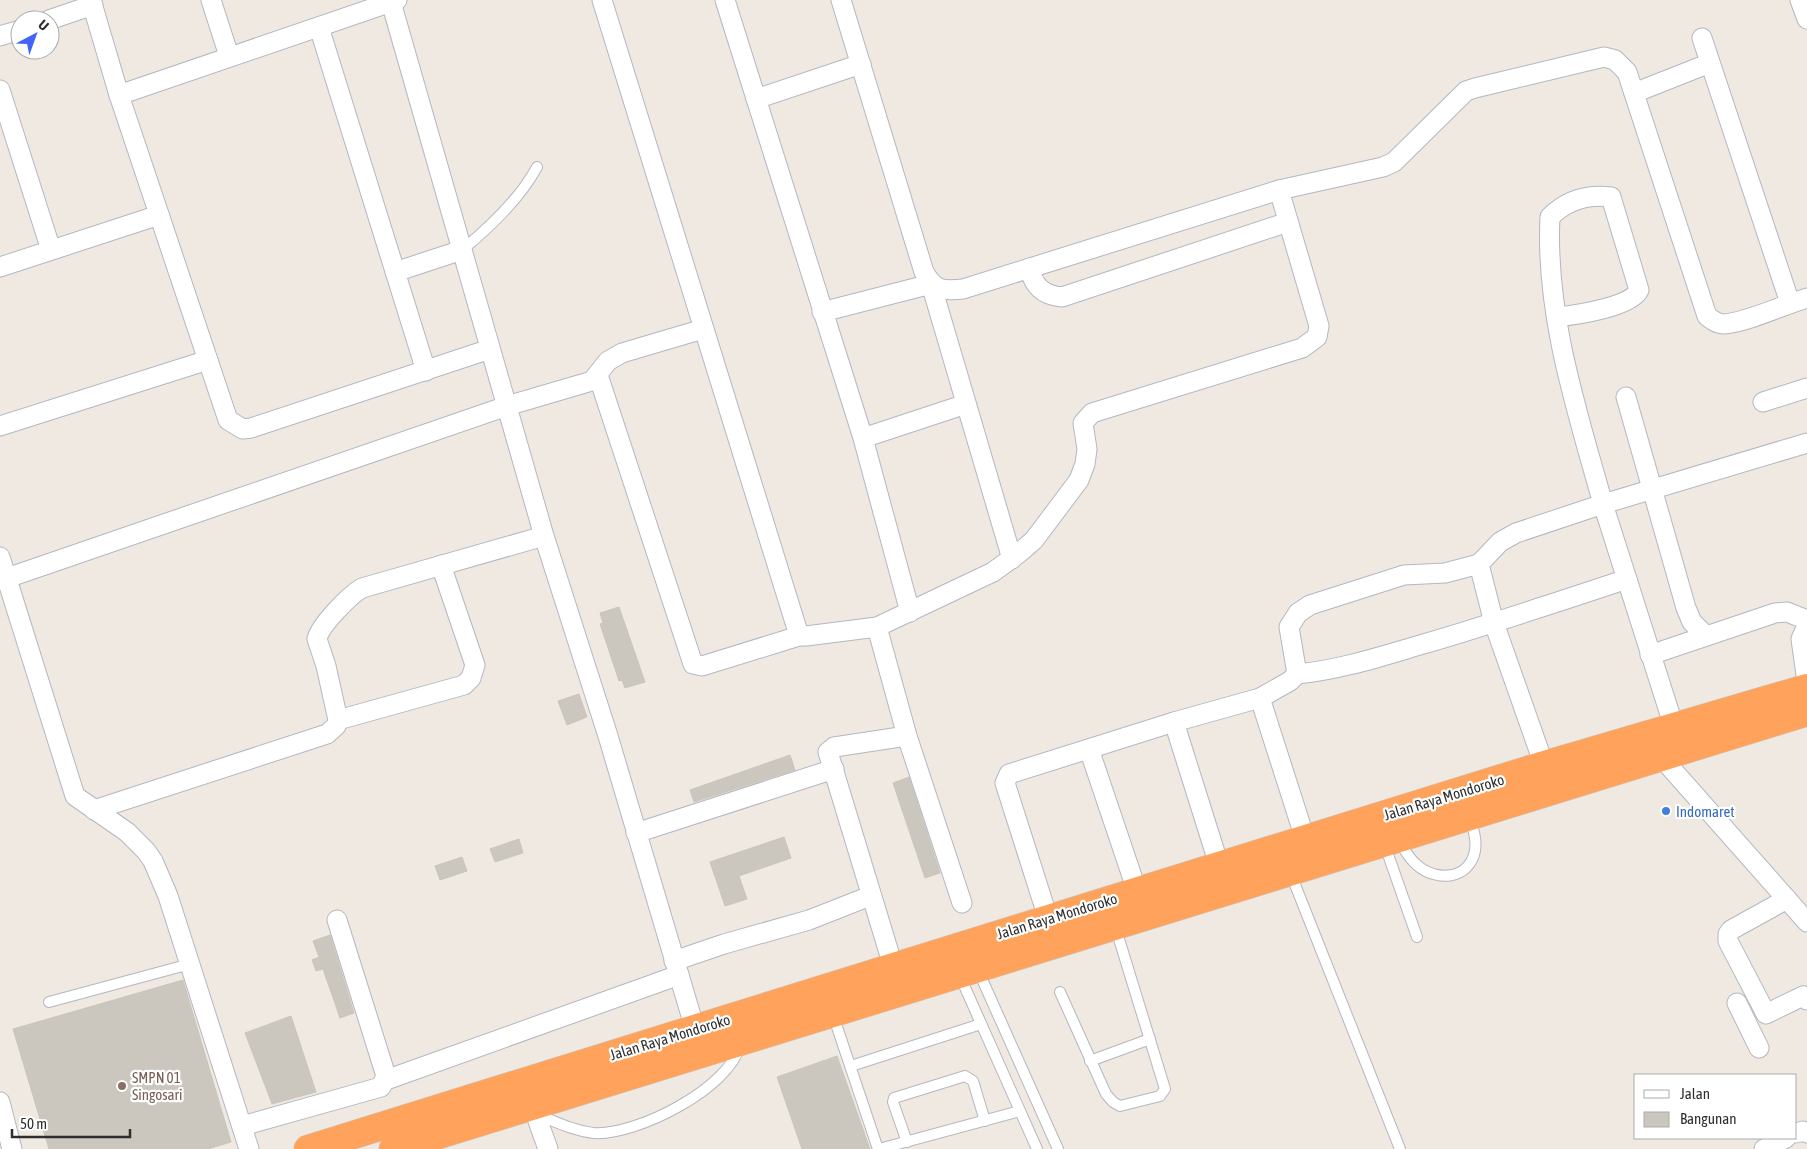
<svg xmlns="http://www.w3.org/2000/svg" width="1807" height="1149" viewBox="0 0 1807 1149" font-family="'Asap Condensed',sans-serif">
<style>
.building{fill:#cbc7bf;stroke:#cbc5ba}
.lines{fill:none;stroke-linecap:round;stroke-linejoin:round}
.lane-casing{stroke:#b4b7c1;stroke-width:12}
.street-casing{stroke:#b4b7c1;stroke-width:21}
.highway-casing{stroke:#c9c9c9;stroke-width:29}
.lane{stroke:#fff;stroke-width:10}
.street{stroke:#fff;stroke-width:19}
.highway{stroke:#ffa35c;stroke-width:28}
.shop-dot{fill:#3f7fe0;stroke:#fff;stroke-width:2}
.education-dot{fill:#8d6e63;stroke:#fff;stroke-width:2}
.labels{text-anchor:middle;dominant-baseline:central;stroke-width:4.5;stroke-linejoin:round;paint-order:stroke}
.street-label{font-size:15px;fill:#2e2e2e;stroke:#fff}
.shop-label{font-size:15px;fill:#366cbe;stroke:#fff;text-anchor:start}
.education-label{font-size:15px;fill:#785e54;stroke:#fff;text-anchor:start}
</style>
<rect width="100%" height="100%" fill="#efe9e1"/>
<!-- building -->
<g class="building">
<polygon points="619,607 645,682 625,688 622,680 619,681 600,624 603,623 600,613"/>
<polygon points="579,694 587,717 567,725 558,701"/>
<polygon points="790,755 795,770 694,802 690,790"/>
<polygon points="909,777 940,873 925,878 893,783"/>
<polygon points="784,837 791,858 739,876 747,899 725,906 710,862"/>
<polygon points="519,839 523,853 495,862 490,849"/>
<polygon points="462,857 467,871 440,880 435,866"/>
<polygon points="330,935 354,1013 340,1018 323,969 316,971 312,960 319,957 313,941"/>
<polygon points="183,980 231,1142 208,1149 49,1149 13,1029"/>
<polygon points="291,1016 316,1092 272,1104 245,1033"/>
<polygon points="837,1056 870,1149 802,1149 777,1077"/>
</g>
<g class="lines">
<!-- lane casing -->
<g class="lane-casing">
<g id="lane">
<path d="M462,250C490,227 520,199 537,167"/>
<path d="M1398,840C1404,848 1409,859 1417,865C1436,882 1469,880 1475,851C1477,839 1473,828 1469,817"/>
<polyline points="1384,843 1417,937"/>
<polyline points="1290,872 1400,1149"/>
<polyline points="977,968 1058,1149"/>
<polyline points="959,974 1037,1149"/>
<polyline points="1060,992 1106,1094 1113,1102 1120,1106 1160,1096 1165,1089 1115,926"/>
<polyline points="49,1002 190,964"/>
<polyline points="833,1015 878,1149"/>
<polyline points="1090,1061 1150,1039"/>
<polyline points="851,1066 981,1024"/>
<path d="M536,1114C554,1121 574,1131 594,1133C636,1136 730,1088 740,1045"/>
<polyline points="907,1142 893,1102 894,1098 965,1076 973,1081 985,1121"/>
<polyline points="879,1149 1020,1111"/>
</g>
</g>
<!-- street casing -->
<g class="street-casing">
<g id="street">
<polyline points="91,0 119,95 228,420 243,429 251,428 490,349"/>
<polyline points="211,0 229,56"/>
<path d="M602,0L797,629L799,636H806L877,627L993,572L1019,553L1034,540L1079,480L1085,464L1087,449L1083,423L1092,413L1302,348L1317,337L1319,326L1279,190L963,289C943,291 935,291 924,272L841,0"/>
<polyline points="725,0 863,438 910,612"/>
<polyline points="1800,0 1807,19"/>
<polyline points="391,2 544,536 608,736 698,1039"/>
<polyline points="49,20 93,5"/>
<polyline points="319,27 426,371"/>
<polyline points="0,36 20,30"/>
<polyline points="1702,38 1790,303"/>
<polyline points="0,90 51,250"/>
<polyline points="1634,93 1710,63"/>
<polyline points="119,95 397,0"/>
<polyline points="756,99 861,64"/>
<path d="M1279,190L1383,167L1394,162L1466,91L1475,88L1604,57L1615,60L1627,72L1707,316C1712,320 1717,324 1724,324C1748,322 1783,305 1807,298"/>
<polyline points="0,267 159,215"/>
<path d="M1029,268C1034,286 1042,295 1062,297L1288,222"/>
<polyline points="395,272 462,250"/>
<polyline points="822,312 931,284 1012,559"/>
<polyline points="598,375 693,664 702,666 799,636"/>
<polyline points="1626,397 1686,608 1692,622 1706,636"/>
<polyline points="1763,402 1807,388"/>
<polyline points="0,426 208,360"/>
<polyline points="863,438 966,404"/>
<polyline points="0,557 75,796 127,832 146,851 153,861 168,896 249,1149"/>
<polyline points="7,578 507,406 592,381 608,361 622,353 703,329"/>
<polyline points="1807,626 1801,639 1807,682"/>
<polyline points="877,627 907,736 962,903"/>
<polyline points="1650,655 1775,613 1787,612 1807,620"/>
<path d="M1297,674C1339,670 1379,657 1420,645C1489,625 1558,602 1627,579"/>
<polyline points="1260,698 1290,681 1297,674 1289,627 1298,613 1310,605 1404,575 1445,573 1479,564"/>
<polyline points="338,720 464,685 471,678 475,665 441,565"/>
<polyline points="1174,722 1219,865"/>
<polyline points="1674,727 1603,504 1807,443"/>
<polyline points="1089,749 1137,891"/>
<polyline points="1662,758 1807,922"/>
<path d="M1544,765L1494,623L1479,564L1500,542L1516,533L1603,504C1577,411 1545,314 1550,217C1567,200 1587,194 1611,197L1639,290C1631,307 1576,315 1557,317"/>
<path d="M94,810L327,734L336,726L338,720L326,666L317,639C320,625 350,595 362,588L544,536"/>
<polyline points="636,833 834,769"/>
<polyline points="1787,899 1731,930 1728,934 1728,941 1766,1014 1803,996 1807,1000"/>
<polyline points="1048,918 1005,783 1009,774 1174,722 1260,698 1309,851"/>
<polyline points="674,961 724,944 809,920 870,896"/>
<polyline points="897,979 828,752 834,747 907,736"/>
<polyline points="1737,1003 1759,1048"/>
<polyline points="386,1080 679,975"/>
<polyline points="529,1096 548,1149"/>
<polyline points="0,1102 12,1149"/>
<polyline points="242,1126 381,1087 386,1076 337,920"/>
<polyline points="1796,1133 1803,1131 1807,1133"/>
<polyline points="1764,1149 1786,1138"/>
</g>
</g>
<!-- highway casing -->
<g class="highway-casing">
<g id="highway">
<polyline points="308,1149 1544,765 1807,688"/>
<polyline points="393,1149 1807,712"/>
</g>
</g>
<!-- lane -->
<use href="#lane" class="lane"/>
<!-- street -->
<use href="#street" class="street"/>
<!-- highway -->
<use href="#highway" class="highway"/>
</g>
<!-- markers -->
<circle class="shop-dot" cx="1666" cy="811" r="5"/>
<circle class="education-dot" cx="122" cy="1086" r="5"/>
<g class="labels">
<!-- street labels -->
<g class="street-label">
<text transform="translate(1444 797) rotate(-17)">Jalan Raya Mondoroko</text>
<text transform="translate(1057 916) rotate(-17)">Jalan Raya Mondoroko</text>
<text transform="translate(670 1037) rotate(-17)">Jalan Raya Mondoroko</text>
</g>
<!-- shop labels -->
<g class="shop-label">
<text x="1676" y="811">Indomaret</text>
</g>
<!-- education labels -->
<g class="education-label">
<text x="132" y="1077">SMPN 01<tspan x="132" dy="17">Singosari</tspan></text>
</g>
</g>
<!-- legend -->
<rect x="1634" y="1074" width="162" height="65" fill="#ffffff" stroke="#ababab"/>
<rect x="1644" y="1090" width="25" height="8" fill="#ffffff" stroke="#ababab"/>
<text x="1680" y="1099" font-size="15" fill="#2e2e2e">Jalan</text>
<rect x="1644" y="1112" width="25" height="15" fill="#cbc7bf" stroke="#ababab"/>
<text x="1680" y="1124" font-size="15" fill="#2e2e2e">Bangunan</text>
<!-- north arrow -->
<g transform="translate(35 35) rotate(41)"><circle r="24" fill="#ffffff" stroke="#ababab"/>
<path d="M0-4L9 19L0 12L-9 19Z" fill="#4264fb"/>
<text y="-8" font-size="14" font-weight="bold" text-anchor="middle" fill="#2e2e2e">U</text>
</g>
<!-- scale -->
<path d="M12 1129v8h118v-8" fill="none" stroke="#2e2e2e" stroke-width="2.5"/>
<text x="20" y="1129" font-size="15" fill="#2e2e2e" stroke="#ffffff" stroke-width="4" paint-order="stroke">50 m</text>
</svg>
